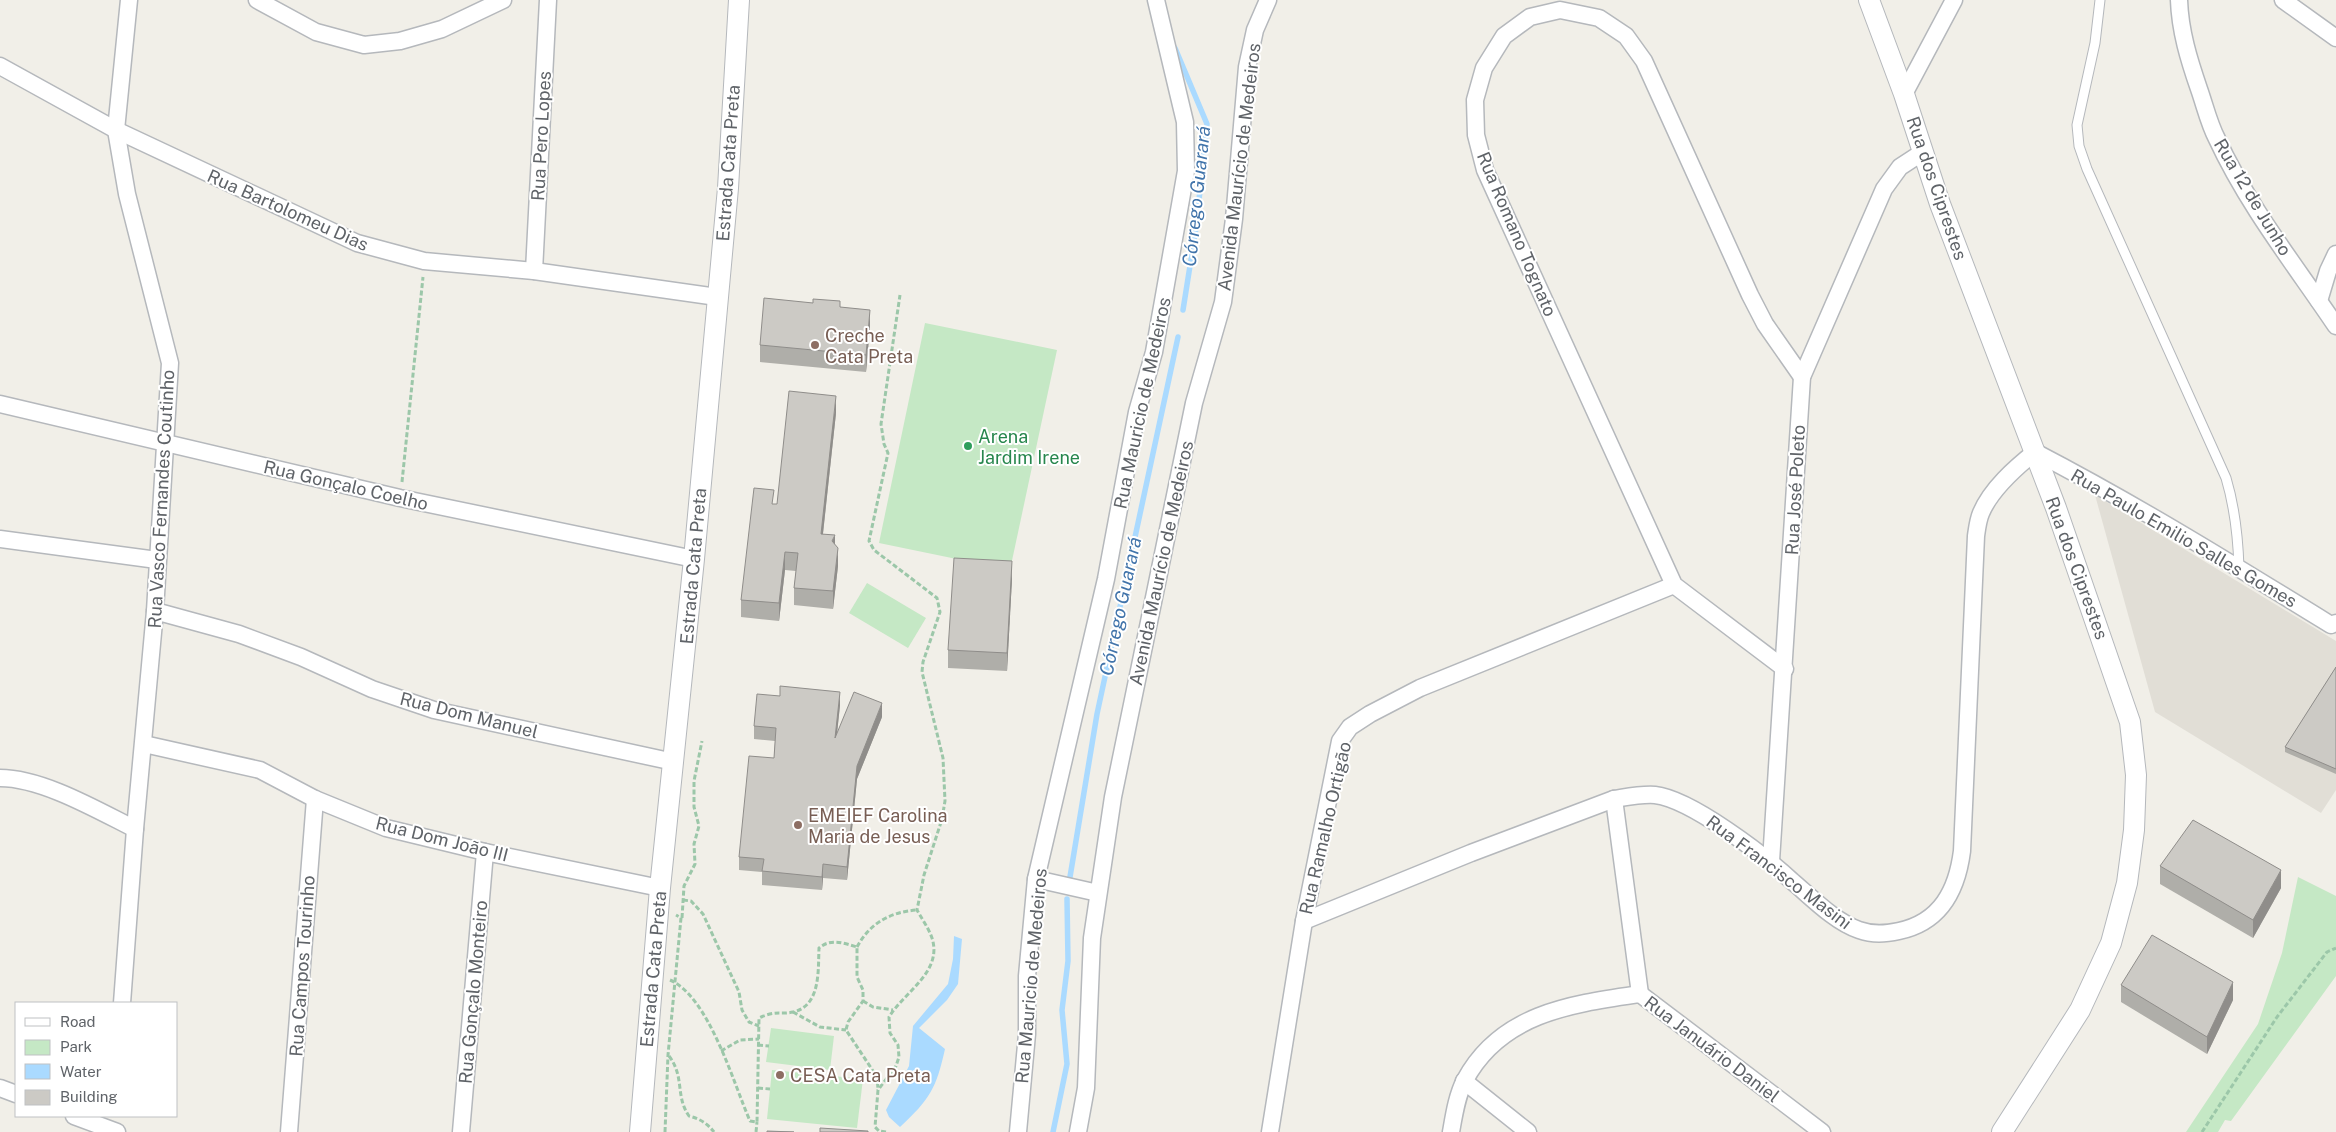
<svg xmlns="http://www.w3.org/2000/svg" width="2336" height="1132" viewBox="0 0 2336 1132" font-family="'Public Sans',sans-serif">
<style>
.education{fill:#e1ded6}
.green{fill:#c5e8c5}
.water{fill:#aadaff}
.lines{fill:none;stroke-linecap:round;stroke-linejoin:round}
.stream{stroke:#aadaff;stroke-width:5.5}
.service-casing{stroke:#b5b8bc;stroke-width:11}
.minor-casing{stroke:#b5b8bc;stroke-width:19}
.tertiary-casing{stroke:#b5b8bc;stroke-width:22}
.path{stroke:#9cc7a9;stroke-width:3;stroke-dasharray:5 2.5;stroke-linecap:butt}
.service{stroke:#fff;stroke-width:9}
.minor{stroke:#fff;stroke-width:16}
.tertiary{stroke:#fff;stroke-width:20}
.wall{fill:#afaea9}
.shaded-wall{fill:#8f8d8a}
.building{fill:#cccac5;stroke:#8f8d8a}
.education-dot{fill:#8d6e63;stroke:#fff;stroke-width:2}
.leisure-dot{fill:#2e9e5b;stroke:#fff;stroke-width:2}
.labels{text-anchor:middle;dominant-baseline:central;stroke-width:4;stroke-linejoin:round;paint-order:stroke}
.street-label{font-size:18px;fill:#5f6368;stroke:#fff}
.education-label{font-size:18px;fill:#785e54;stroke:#fff;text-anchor:start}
.leisure-label{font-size:18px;fill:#27864d;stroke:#fff;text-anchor:start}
.water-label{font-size:19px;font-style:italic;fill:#4174aa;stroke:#fff}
</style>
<rect width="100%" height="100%" fill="#f1efe8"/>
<!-- education -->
<polygon class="education" points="2095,495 2336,641 2336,790 2321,813 2155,712"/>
<!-- green -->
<g class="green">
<polygon points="925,323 1057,350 1010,570 879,543"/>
<polygon points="867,583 926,618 908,648 849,613"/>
<polygon points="2298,877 2336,896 2336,976 2231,1121 2225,1120 2218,1132 2186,1132 2258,1024 2282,953"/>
<polygon points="771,1028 834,1036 830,1070 766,1062"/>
<polygon points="772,1070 863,1079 857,1128 767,1119"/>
</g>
<!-- water -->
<path class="water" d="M954,936L962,939L958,984L947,1000L919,1028L945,1049C936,1089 930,1099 900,1127L889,1117L886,1110L909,1066L913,1026L948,984L953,959Z"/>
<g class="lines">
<!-- stream -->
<g class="stream">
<polyline points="1175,48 1207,124 1196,228 1183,310"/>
<polyline points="1070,877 1097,714 1178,337"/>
<polyline points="1053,1132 1067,1064 1062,1010 1068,961 1067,899"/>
</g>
<!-- service casing -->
<g class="service-casing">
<path id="service" d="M2100,0L2095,43L2077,125L2079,146L2087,169L2226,478C2235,508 2238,536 2239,568"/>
</g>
<!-- minor casing -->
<g class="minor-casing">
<g id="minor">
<polyline points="257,0 316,32 364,45 400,41 442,29 503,0"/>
<path d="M2179,0C2180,31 2189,60 2199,89C2205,106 2209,124 2217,139C2248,206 2295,265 2336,326"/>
<polyline points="2283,0 2336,38"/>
<polyline points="0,66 116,130 357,243 424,261 534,271 717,297"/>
<polyline points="1904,94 1954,0"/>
<polyline points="534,271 548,0"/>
<polyline points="2319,301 2328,271 2336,254"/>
<polyline points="0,404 400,498 694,559"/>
<polyline points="0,539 157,560"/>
<polyline points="155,611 239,634 301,657 372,689 434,710 674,762"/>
<polyline points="1785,669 1674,585 1485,170 1476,135 1475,100 1484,68 1504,36 1530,17 1560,10 1599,18 1626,36 1644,61 1750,295 1765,324 1802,377"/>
<polyline points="144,744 260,770 315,799 386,828 485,852 660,888"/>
<path d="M0,778C42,778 97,810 135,829"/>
<polyline points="1614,799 1640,994"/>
<polyline points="1771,861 1802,377 1884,189 1900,167 1923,152"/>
<polyline points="1036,879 1098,893"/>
<path d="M1304,921L1471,853L1614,799C1627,797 1641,794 1655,795C1691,799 1765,856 1792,881C1811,897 1835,922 1859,930C1873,935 1885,934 1899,931C1941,922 1957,890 1962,851L1976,536C1977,529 1978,520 1981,513C1991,489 2015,468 2035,452C2137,505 2234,565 2331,625L2336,623"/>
<polyline points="122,1003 135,829 155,611 170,363 127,194 116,130 129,0"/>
<polyline points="1464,1081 1528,1132"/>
<polyline points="0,1088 16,1094"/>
<polyline points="74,1116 117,1132"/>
<polyline points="289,1132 315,799"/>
<polyline points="461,1132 485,852"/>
<polyline points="1018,1132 1027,1034 1027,976 1036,879 1106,579 1137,412 1154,352 1186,171 1185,122 1156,0"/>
<polyline points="1078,1132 1086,1088 1092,938 1113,797 1194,403 1223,302 1234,219 1247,67 1255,30 1268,0"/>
<polyline points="1270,1132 1304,921 1340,741 1350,727 1370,714 1420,688 1674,585"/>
<path d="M1451,1132C1454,1115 1457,1095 1465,1080C1501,1013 1572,1004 1640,994L1822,1132"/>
</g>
</g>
<!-- tertiary casing -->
<g class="tertiary-casing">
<g id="tertiary">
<polyline points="1869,0 1904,94 1940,204 2056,508 2130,722 2136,775 2134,830 2127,883 2111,943 2080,1010 2002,1132"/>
<polyline points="640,1132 660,888 694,559 728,188 739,0"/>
</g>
</g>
<!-- path -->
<g class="path">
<polyline points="402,482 423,277"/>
<polyline points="683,900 691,901 703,914 739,992 742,1010 749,1022 759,1026"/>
<polyline points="682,918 684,886 695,864 694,844 699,826 694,807 694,781 702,741"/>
<path d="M857,947C870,923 890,912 917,910"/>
<path d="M670,980C709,997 733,1082 750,1121L757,1122L759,1018C776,1010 779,1015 793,1012C821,1006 818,970 819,948C831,938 843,943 857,947V977L863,990V1001L848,1022L846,1030L877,1077L878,1089"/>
<polyline points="863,1001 873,1007 893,1010"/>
<polyline points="793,1012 820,1027 846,1030"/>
<polyline points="758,1045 769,1046"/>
<polyline points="721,1051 740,1040 759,1039"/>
<path d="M669,1056C685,1077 675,1096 689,1116C700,1119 707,1123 714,1132"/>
<polyline points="758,1088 770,1089"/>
<polyline points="665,1132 668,1055 681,918 676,915"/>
<polyline points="756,1132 757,1122"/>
<path d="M886,1132L879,1131L875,1127L878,1090L896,1066L899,1057L898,1045L890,1033L889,1017C904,992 943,972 932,938C929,929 922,919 917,910L924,875L942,819L945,801L943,758L922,672L923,662L940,612L937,598L874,550L869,541L888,453L884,444L881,424L900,295"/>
<polyline points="2202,1132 2277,1017 2327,952 2336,948"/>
</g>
<!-- service -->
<use href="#service" class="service"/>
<!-- minor -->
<use href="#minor" class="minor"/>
<!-- tertiary -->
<use href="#tertiary" class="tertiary"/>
</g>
<!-- wall -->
<g class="wall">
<polygon points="840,307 870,327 866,372 760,362 760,345"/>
<polygon points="836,413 823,534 835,545 838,566 833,609 794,605 794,588 796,571 785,570 779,621 741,617 741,600 774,504 777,504"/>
<polygon points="1012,579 1007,671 948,668 948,650"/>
<polygon points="2336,667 2336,774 2285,752 2285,747"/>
<polygon points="840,705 837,734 882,717 857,779 847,880 823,878 822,890 762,885 762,872 739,870 739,857 774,758 775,741 754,739 754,726"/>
<polygon points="2160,866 2281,888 2253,938 2160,884"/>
<polygon points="2121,985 2233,1000 2207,1054 2121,1002"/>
</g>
<!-- shaded-wall -->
<g class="shaded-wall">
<polygon points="870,310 870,327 866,372 866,355"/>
<polygon points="836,396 836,413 821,551 821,534"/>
<polygon points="835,535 835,553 832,541"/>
<polygon points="838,548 838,566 833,609 833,591"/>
<polygon points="785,552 785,570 779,621 779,603"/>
<polygon points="1012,561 1012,579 1007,671 1007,653"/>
<polygon points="840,692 840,705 835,752 835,738"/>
<polygon points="882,703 882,717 857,779 847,880 847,867 857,766"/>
<polygon points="823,864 823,878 822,890 822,877"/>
<polygon points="2281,870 2281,888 2253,938 2253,920"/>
<polygon points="2233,982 2233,1000 2207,1054 2207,1037"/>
</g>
<!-- building -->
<g class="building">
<polygon points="764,298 813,303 813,299 840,301 840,307 870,310 866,355 760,345"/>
<polygon points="789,391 836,396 821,534 835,535 832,541 838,548 833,591 794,588 798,553 785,552 779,603 741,600 754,488 774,490 772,504 777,504"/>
<polygon points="954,558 1012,561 1007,653 948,650"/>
<polygon points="2336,667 2336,769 2285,747"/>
<polygon points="780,686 840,692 835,738 854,692 882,703 857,766 847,867 823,864 822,877 762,871 764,859 739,857 749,756 774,758 776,728 754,726 757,694 780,696"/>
<polygon points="2193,820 2281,870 2253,920 2160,866"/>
<polygon points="2152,935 2233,982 2207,1037 2121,985"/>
<polygon points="820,1128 868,1131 868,1132 820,1132"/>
<polygon points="767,1131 794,1132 767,1132"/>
</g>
<!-- markers -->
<g class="education-dot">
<circle cx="815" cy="345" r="5"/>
<circle cx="798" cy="825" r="5"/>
<circle cx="780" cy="1075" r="5"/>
</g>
<circle class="leisure-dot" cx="968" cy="446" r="5"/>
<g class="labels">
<!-- street labels -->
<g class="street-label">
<text transform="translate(541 136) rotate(-87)">Rua Pero Lopes</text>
<text transform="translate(728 163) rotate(-86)">Estrada Cata Preta</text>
<text transform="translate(1239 167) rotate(-83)">Avenida Maurício de Medeiros</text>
<text transform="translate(1937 188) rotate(71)">Rua dos Ciprestes</text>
<text transform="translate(2253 197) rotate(59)">Rua 12 de Junho</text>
<text transform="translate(288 210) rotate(24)">Rua Bartolomeu Dias</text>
<text transform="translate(1517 234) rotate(67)">Rua Romano Tognato</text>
<text transform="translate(1142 403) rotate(-78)">Rua Mauricio de Medeiros</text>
<text transform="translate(346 485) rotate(13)">Rua Gonçalo Coelho</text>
<text transform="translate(1795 490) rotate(-87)">Rua José Poleto</text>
<text transform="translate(161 499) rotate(-87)">Rua Vasco Fernandes Coutinho</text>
<text transform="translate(2184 538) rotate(30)">Rua Paulo Emilio Salles Gomes</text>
<text transform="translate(1161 563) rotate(-78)">Avenida Maurício de Medeiros</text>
<text transform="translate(693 566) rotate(-85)">Estrada Cata Preta</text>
<text transform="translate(2077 568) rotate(70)">Rua dos Ciprestes</text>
<text transform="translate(469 715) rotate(14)">Rua Dom Manuel</text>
<text transform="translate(1325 828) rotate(-77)">Rua Ramalho Ortigão</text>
<text transform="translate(442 839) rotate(14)">Rua Dom João III</text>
<text transform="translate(1779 872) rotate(37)">Rua Francisco Masini</text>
<text transform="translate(302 966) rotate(-86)">Rua Campos Tourinho</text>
<text transform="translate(653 969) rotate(-85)">Estrada Cata Preta</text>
<text transform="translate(1031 976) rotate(-85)">Rua Mauricio de Medeiros</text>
<text transform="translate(473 992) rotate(-85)">Rua Gonçalo Monteiro</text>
<text transform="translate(1712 1049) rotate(37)">Rua Januário Daniel</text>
</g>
<!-- education labels -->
<g class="education-label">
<text x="825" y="335">Creche<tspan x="825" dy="21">Cata Preta</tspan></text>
<text x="808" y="815">EMEIEF Carolina<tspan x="808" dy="21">Maria de Jesus</tspan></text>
<text x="790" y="1075">CESA Cata Preta</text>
</g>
<!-- leisure labels -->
<g class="leisure-label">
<text x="978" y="436">Arena<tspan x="978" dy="21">Jardim Irene</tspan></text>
</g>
<!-- water labels -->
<g class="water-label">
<text transform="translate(1196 196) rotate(-84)">Córrego Guarará</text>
<text transform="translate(1120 606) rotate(-78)">Córrego Guarará</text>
</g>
</g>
<!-- legend -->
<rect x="15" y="1002" width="162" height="115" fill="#ffffff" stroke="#bfc1c3"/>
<rect x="25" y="1018" width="25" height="8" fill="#ffffff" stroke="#bfc1c3"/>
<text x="60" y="1027" font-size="15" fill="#5f6368">Road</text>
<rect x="25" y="1040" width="25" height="15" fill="#c5e8c5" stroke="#bfc1c3"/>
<text x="60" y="1052" font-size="15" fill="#5f6368">Park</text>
<rect x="25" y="1064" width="25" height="15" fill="#aadaff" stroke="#bfc1c3"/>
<text x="60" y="1077" font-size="15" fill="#5f6368">Water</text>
<rect x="25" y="1090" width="25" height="15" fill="#cccac5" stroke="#bfc1c3"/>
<text x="60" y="1102" font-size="15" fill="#5f6368">Building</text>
</svg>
